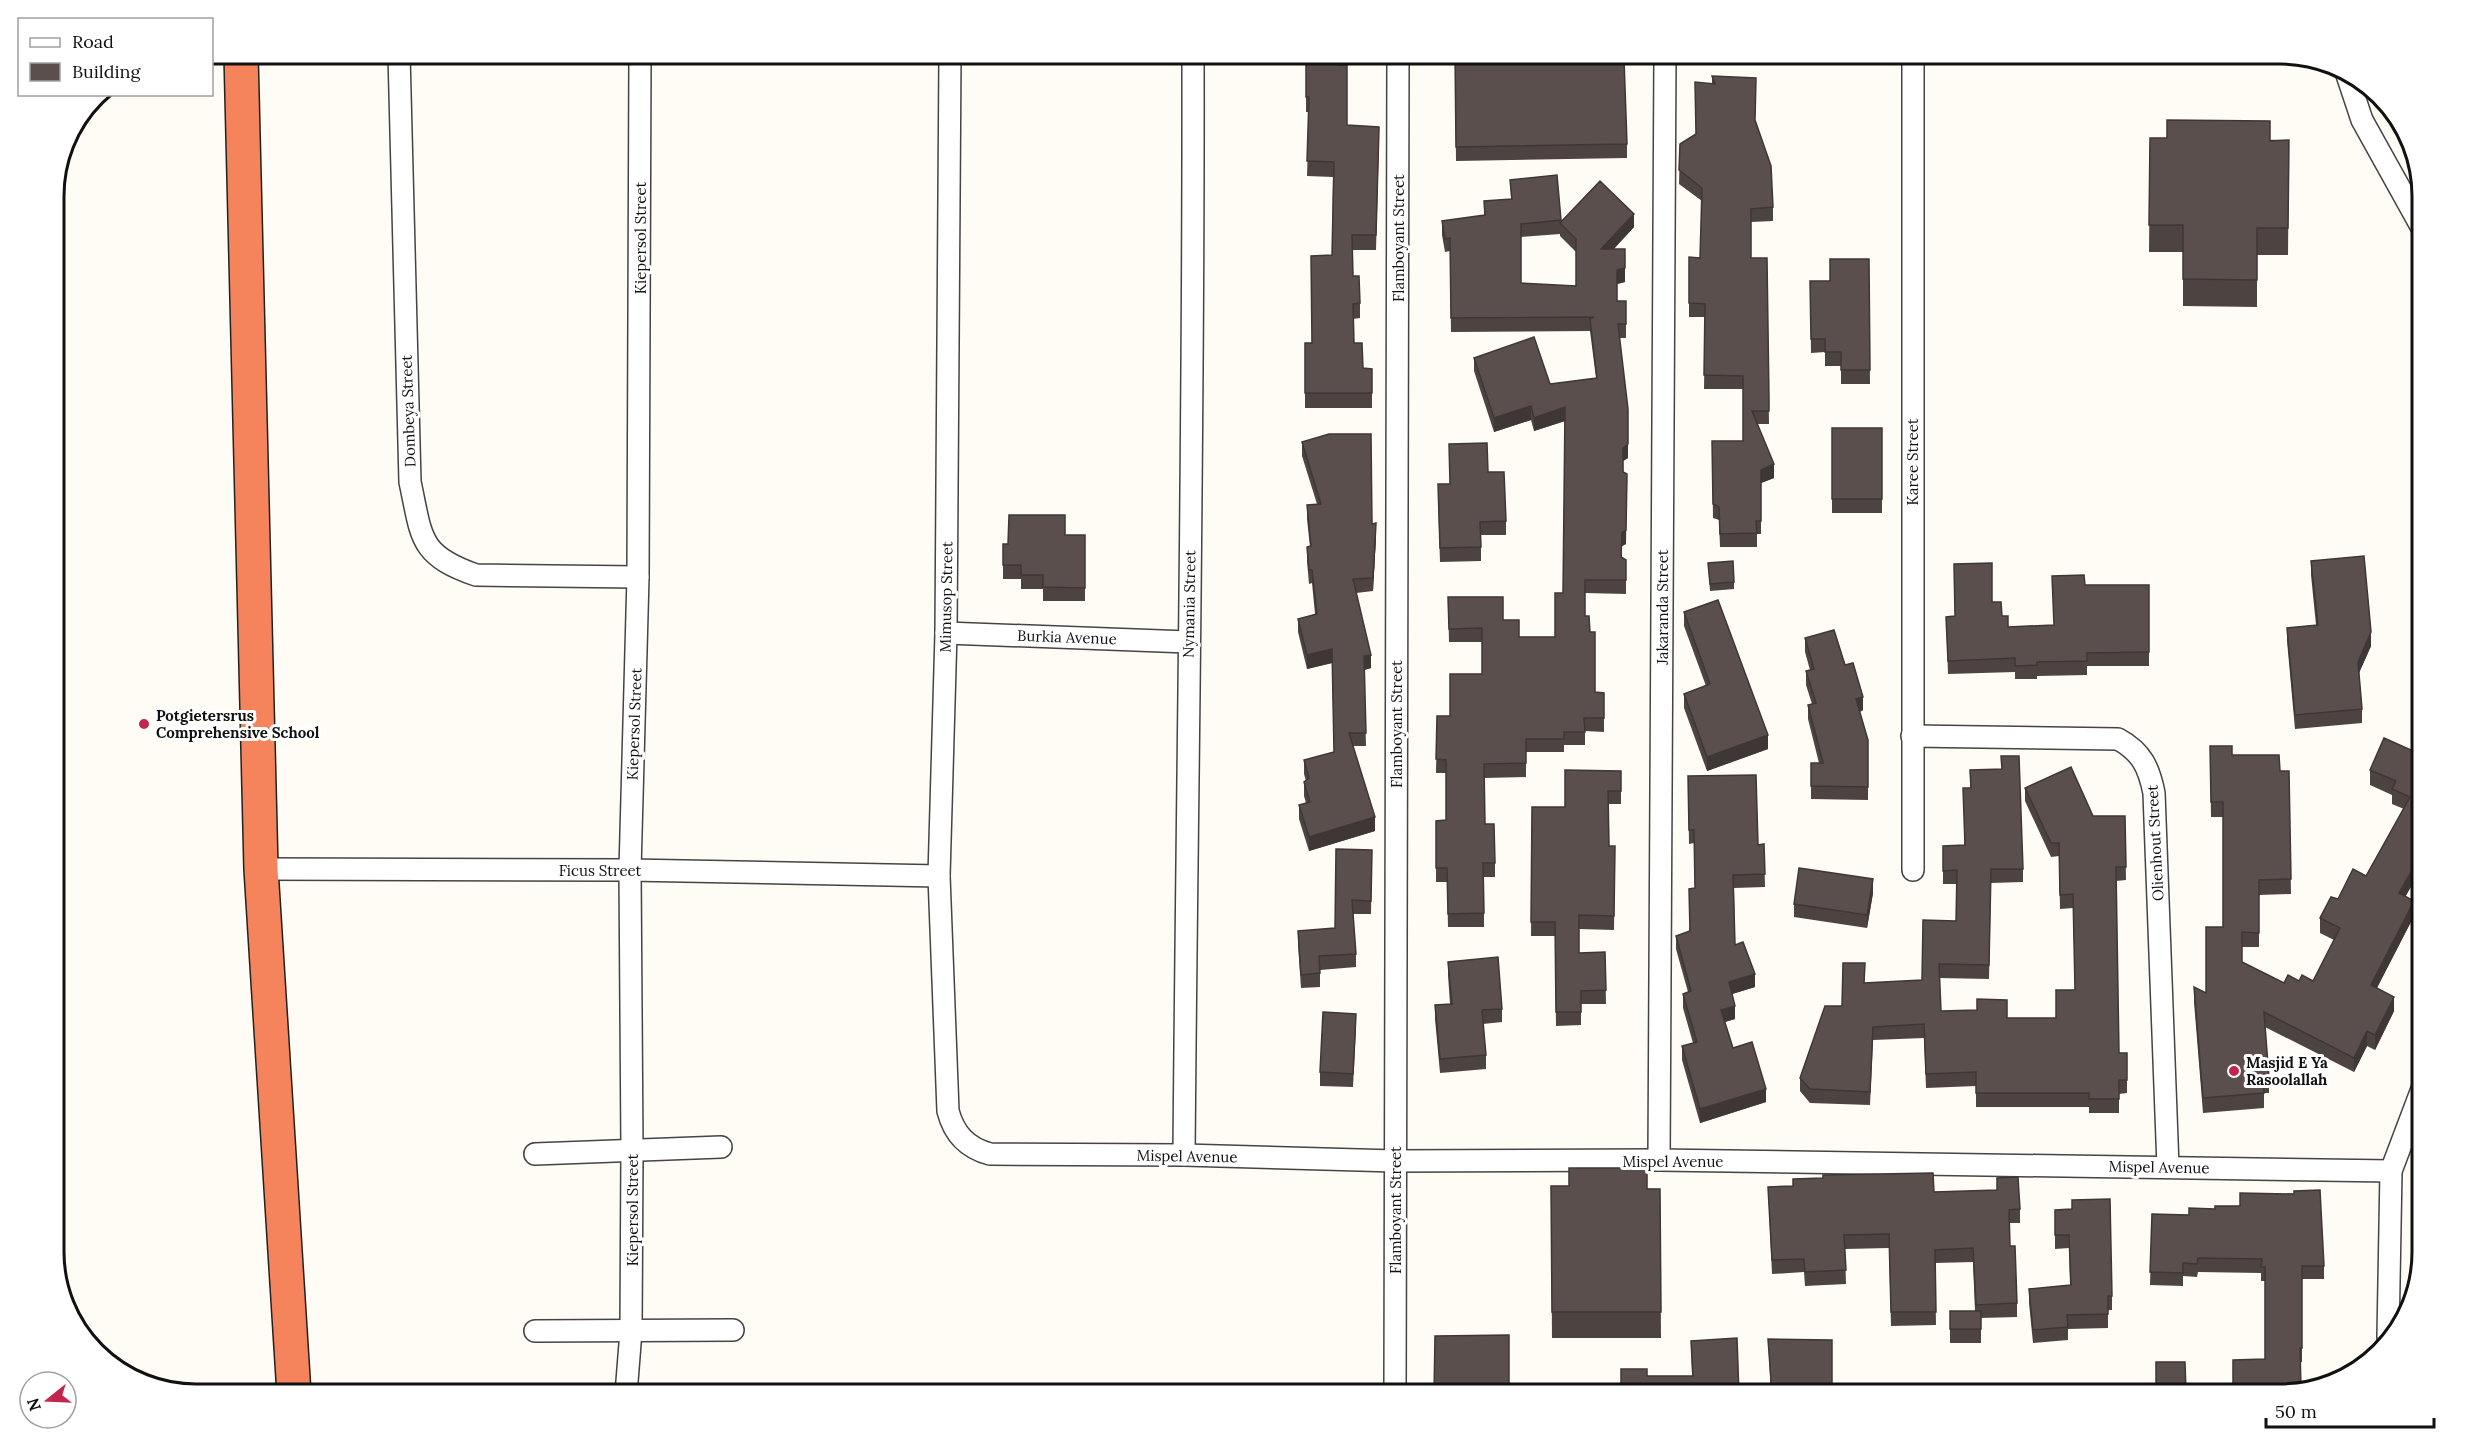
<svg xmlns="http://www.w3.org/2000/svg" width="2476" height="1448" viewBox="0 0 2476 1448" font-family="Lora,serif">
<style>
.lines{fill:none;stroke-linecap:round;stroke-linejoin:round}
.street-casing{stroke:#444;stroke-width:24}
.highway-casing{stroke:#222;stroke-width:36}
.street{stroke:#fff;stroke-width:21}
.highway{stroke:#f5845d;stroke-width:33}
.wall{fill:#4d4442;fill-rule:evenodd}
.shaded-wall{fill:#3f3736}
.building{fill:#5a4f4d;stroke:#3f3736;stroke-width:1.5}
.poi-dot{fill:#c3264d;stroke:#fff;stroke-width:2}
.labels{text-anchor:middle;dominant-baseline:central;stroke-width:6;stroke-linejoin:round;paint-order:stroke}
.street-label{font-size:15px;fill:#111;stroke:#fff}
.poi-label{font-size:15px;font-weight:bold;fill:#111;stroke:#fff;text-anchor:start}
.rim{fill:none;stroke:#111;stroke-width:3}
</style>
<rect width="100%" height="100%" fill="#fffbf5"/>
<g class="lines">
<!-- street casing -->
<g class="street-casing">
<g id="street">
<path d="M399,54L410,482C422,537 418,555 476,575L638,577"/>
<path d="M950,54L946,633L939,876L948,1111C954,1134 967,1148 990,1154L1184,1155L1395,1161L1659,1160L2391,1171"/>
<polyline points="1913,54 1913,870"/>
<polyline points="2346,72 2362,120 2422,228"/>
<polyline points="946,633 1188,642"/>
<path d="M1912,736L2118,739C2142,752 2149,768 2154,793L2168,1167"/>
<polyline points="261,869 630,870 939,876"/>
<polyline points="535,1154 721,1147"/>
<path d="M1184,1155C1187,788 1194,421 1193,54"/>
<polyline points="1659,1160 1665,54"/>
<polyline points="535,1331 733,1330"/>
<polyline points="2388,1337 2391,1171 2422,1089"/>
<polyline points="626,1394 631,1331 632,1150 630,870 638,577 640,54"/>
<polyline points="1395,1394 1398,54"/>
</g>
</g>
<!-- highway casing -->
<g class="highway-casing">
<polyline id="highway" points="241,54 261,869 294,1394"/>
</g>
<!-- street -->
<use href="#street" class="street"/>
<!-- highway -->
<use href="#highway" class="highway"/>
</g>
<!-- wall -->
<g class="wall">
<polygon points="1306,54 1339,65 1347,125 1379,142 1376,250 1352,250 1353,276 1360,303 1360,318 1353,319 1354,343 1363,368 1372,369 1372,408 1305,408 1305,343 1312,343 1332,255 1333,177 1307,176 1309,112 1306,112"/>
<polygon points="1455,54 1627,144 1627,158 1456,161"/>
<polygon points="1712,76 1755,121 1773,207 1773,221 1751,222 1751,258 1767,258 1769,424 1757,424 1774,478 1761,483 1761,534 1757,534 1757,547 1720,547 1719,520 1713,518 1712,441 1743,441 1743,389 1704,389 1705,317 1689,317 1689,257 1700,258 1702,201 1679,184 1680,144 1696,134 1712,84"/>
<polygon points="78,123 78,136 68,137"/>
<polygon points="2150,138 2289,140 2288,255 2257,255 2257,307 2183,306 2183,252 2149,252"/>
<path d="M1557,175L1561,221L1634,227L1614,249L1625,282L1617,284V301H1626V338H1619L1628,458L1623,461L1626,544L1622,546V558L1626,560V594L1585,593V616L1590,632L1595,692L1604,693V732L1585,731V745H1564V752H1526V777L1484,778L1485,824L1495,863V877H1484V927H1448L1447,882H1436V821L1446,820V773H1436L1437,716H1450L1482,674V642H1449L1448,597L1503,620L1519,637H1555L1563,593L1565,421L1534,431L1531,420L1494,432L1474,371V358L1550,384L1596,378L1590,331L1451,332L1450,251L1445,252L1442,235V221L1484,215V201L1511,199L1510,180ZM1560,234V236L1576,252V286L1521,283V237Z"/>
<polygon points="1869,259 1870,384 1841,384 1841,366 1825,366 1825,352 1811,353 1810,281 1830,281"/>
<rect x="1832" y="428" width="50" height="85"/>
<polygon points="1302,442 1372,524 1376,536 1373,591 1356,593 1371,668 1364,670 1366,746 1353,746 1375,831 1309,851 1299,819 1299,805 1306,803 1304,796 1304,782 1306,781 1304,774 1304,760 1334,752 1332,663 1307,669 1298,632 1298,619 1315,614 1312,583 1309,584 1307,561 1307,547 1310,547 1307,519 1307,505 1317,504 1302,456"/>
<polygon points="1488,472 1506,521 1506,535 1481,535 1481,561 1440,562 1438,498 1450,484"/>
<polygon points="1065,535 1085,535 1085,601 1043,601 1043,589 1021,589 1021,579 1003,579 1003,544 1008,544"/>
<polygon points="2311,561 2371,646 2359,673 2362,709 2362,723 2295,729 2287,641 2287,628 2316,625 2311,575"/>
<polygon points="1708,563 1734,582 1734,589 1710,591"/>
<polygon points="2085,585 2149,585 2149,666 2087,666 2087,675 2037,676 2037,679 2015,679 2015,672 1948,674 1946,617 1955,616 1992,602 2008,627 2054,625"/>
<polygon points="1684,612 1768,749 1707,771 1684,708 1684,694 1706,686 1684,626"/>
<polygon points="2422,622 2422,711 2417,711 2417,623"/>
<polygon points="1805,638 1845,665 1863,710 1860,712 1868,740 1868,800 1811,799 1811,763 1819,763 1808,719 1808,705 1812,704 1806,685 1806,671 1810,670 1805,652"/>
<polygon points="2210,746 2232,755 2280,771 2289,771 2291,894 2259,895 2259,947 2242,947 2242,962 2284,983 2313,981 2334,940 2320,933 2320,918 2338,899 2366,876 2404,809 2392,804 2392,795 2370,785 2370,770 2422,755 2422,867 2405,897 2414,916 2377,988 2394,1011 2375,1050 2367,1046 2354,1072 2265,1027 2269,1078 2269,1093 2264,1093 2264,1108 2203,1113 2194,1002 2194,987 2206,993 2223,927 2223,817 2211,817"/>
<polygon points="1970,770 2023,869 2023,882 1991,883 1989,979 1939,978 1941,1011 2007,1018 2056,1018 2075,990 2073,908 2060,909 2059,856 2051,857 2025,801 2025,788 2093,816 2125,816 2126,880 2116,881 2119,1053 2127,1053 2127,1093 2119,1094 2119,1113 2089,1113 2089,1107 1976,1107 1976,1086 1926,1088 1924,1038 1873,1040 1870,1105 1810,1103 1800,1091 1800,1078 1842,1006 1865,983 1922,980 1956,921 1957,884 1943,884 1943,846 1964,845 1970,788"/>
<polygon points="1621,771 1621,804 1608,804 1609,846 1615,846 1614,930 1579,929 1579,953 1605,952 1606,1004 1581,1004 1581,1025 1556,1026 1555,936 1531,936 1532,807 1565,807"/>
<polygon points="1688,776 1758,845 1764,844 1765,887 1734,888 1735,945 1755,987 1732,994 1735,1019 1725,1022 1733,1048 1766,1102 1700,1123 1682,1060 1682,1046 1693,1043 1683,1008 1683,994 1688,992 1676,949 1676,936 1689,931 1695,889 1694,843 1689,844"/>
<polygon points="1372,850 1371,914 1353,914 1356,954 1356,967 1320,970 1320,987 1301,988 1298,944 1298,931 1335,928"/>
<polygon points="1873,893 1867,928 1794,917 1794,904"/>
<polygon points="1448,962 1502,1009 1502,1022 1483,1024 1486,1055 1486,1069 1440,1073 1435,1019 1435,1005 1450,1004 1448,975"/>
<polygon points="1356,1028 1353,1087 1320,1086 1320,1072"/>
<polygon points="1997,1178 2020,1209 2020,1223 2009,1223 2010,1246 2017,1303 2017,1317 1981,1318 1981,1343 1950,1343 1950,1311 1975,1311 1973,1262 1935,1263 1936,1325 1891,1326 1889,1248 1845,1249 1846,1284 1805,1286 1804,1272 1772,1274 1768,1187 1793,1186 1793,1179 1934,1192 1997,1190"/>
<polygon points="1551,1186 1660,1189 1661,1338 1552,1338"/>
<polygon points="2215,1209 2324,1266 2324,1279 2302,1279 2302,1362 2233,1387 2233,1360 2265,1359 2265,1281 2261,1281 2261,1273 2198,1272 2197,1277 2183,1276 2183,1286 2150,1285 2152,1214 2189,1215"/>
<polygon points="2055,1210 2112,1296 2112,1310 2108,1310 2108,1328 2068,1329 2068,1340 2033,1343 2029,1303 2029,1289 2070,1285 2069,1248 2055,1249"/>
<polygon points="1768,1339 1832,1388 1834,1393 1897,1394 1771,1394"/>
<polygon points="1691,1341 1739,1394 1621,1387 1647,1376 1692,1376"/>
</g>
<!-- shaded-wall -->
<g class="shaded-wall">
<polygon points="1634,214 1634,227 1601,262 1601,249"/>
<polygon points="1625,268 1625,282 1617,284 1617,270"/>
<polygon points="1531,406 1531,420 1494,432 1494,418"/>
<polygon points="1565,407 1565,421 1534,431 1534,418"/>
<polygon points="1628,422 1628,458 1623,461 1623,448"/>
<polygon points="1774,464 1774,478 1761,483 1761,470"/>
<polygon points="1627,474 1626,544 1622,546 1622,533"/>
<polygon points="1376,523 1376,536 1373,591 1373,578"/>
<polygon points="2371,632 2371,646 2358,675 2358,662"/>
<polygon points="1332,649 1332,663 1307,669 1307,655"/>
<polygon points="1371,655 1371,668 1364,670 1364,656"/>
<polygon points="1863,697 1863,710 1856,713 1856,699"/>
<polygon points="1768,735 1768,749 1707,771 1707,757"/>
<polygon points="1375,817 1375,831 1309,851 1309,837"/>
<polygon points="2422,853 2422,867 2399,908 2399,893"/>
<polygon points="1873,879 1873,893 1867,928 1867,915"/>
<polygon points="2414,901 2414,916 2371,999 2371,985"/>
<polygon points="1755,974 1755,987 1729,995 1729,982"/>
<polygon points="2394,997 2394,1011 2375,1050 2375,1035"/>
<polygon points="1735,1006 1735,1019 1721,1023 1721,1010"/>
<polygon points="2367,1031 2367,1046 2354,1072 2354,1058"/>
<polygon points="1766,1089 1766,1102 1700,1123 1700,1109"/>
</g>
<!-- building -->
<g class="building">
<polygon points="1306,54 1339,54 1339,65 1347,65 1347,125 1379,127 1376,235 1352,235 1353,276 1359,276 1360,303 1353,304 1354,343 1362,343 1363,368 1372,369 1372,393 1305,393 1305,343 1312,343 1311,256 1332,255 1334,162 1307,161 1309,97 1306,97"/>
<polygon points="1455,54 1600,54 1601,60 1624,59 1627,144 1456,147"/>
<polygon points="1712,76 1756,78 1755,120 1771,166 1773,207 1751,209 1751,258 1767,258 1769,398 1769,411 1752,411 1774,464 1761,470 1761,521 1756,521 1757,533 1720,534 1719,507 1713,504 1712,441 1743,441 1743,376 1704,375 1705,304 1689,303 1689,257 1700,258 1702,188 1679,170 1680,144 1696,134 1695,82 1715,84"/>
<polygon points="2167,120 2270,121 2270,141 2289,140 2288,228 2257,228 2257,280 2183,279 2183,225 2149,225 2150,138 2167,138"/>
<polygon points="1557,175 1561,220 1521,224 1521,283 1576,286 1576,239 1560,223 1600,181 1634,214 1601,249 1625,249 1625,268 1617,270 1617,301 1626,301 1626,324 1618,324 1628,409 1628,444 1623,448 1623,472 1627,474 1626,530 1622,533 1621,557 1626,560 1626,580 1585,580 1585,616 1589,616 1590,632 1595,632 1595,692 1604,693 1604,718 1584,718 1585,732 1564,732 1564,739 1526,739 1526,763 1484,764 1485,824 1494,824 1495,863 1483,863 1484,913 1448,914 1447,868 1436,868 1436,821 1446,820 1446,760 1436,759 1437,716 1450,716 1450,674 1482,674 1482,628 1449,629 1448,597 1503,597 1503,620 1519,620 1519,637 1555,637 1555,593 1563,593 1565,407 1534,418 1531,406 1494,418 1474,358 1534,337 1550,384 1597,378 1590,319 1594,317 1451,318 1450,238 1445,239 1442,221 1485,215 1484,201 1512,199 1510,180"/>
<polygon points="1830,259 1869,259 1870,370 1841,370 1841,352 1825,352 1825,339 1811,339 1810,281 1830,281"/>
<rect x="1832" y="428" width="50" height="71"/>
<polygon points="1329,434 1371,434 1372,524 1376,523 1373,578 1353,579 1371,655 1364,656 1366,733 1349,733 1375,817 1309,837 1299,805 1310,802 1304,782 1309,778 1304,760 1334,752 1332,649 1307,655 1298,619 1317,614 1312,570 1309,570 1307,547 1311,546 1307,505 1321,504 1302,442"/>
<polygon points="1487,443 1488,472 1504,472 1506,521 1480,522 1481,547 1440,548 1438,484 1450,484 1449,444"/>
<polygon points="1009,515 1065,515 1065,535 1085,535 1085,588 1043,587 1043,575 1021,575 1021,565 1003,565 1003,544 1008,544"/>
<polygon points="2364,556 2371,632 2358,662 2362,709 2295,715 2287,628 2318,625 2311,561"/>
<polygon points="1733,561 1734,582 1710,584 1708,563"/>
<polygon points="1992,563 1992,602 2001,602 2002,616 2008,616 2008,627 2054,625 2052,576 2084,575 2085,585 2149,585 2149,652 2087,653 2087,661 2037,662 2037,665 2015,666 2015,658 1948,661 1946,617 1955,616 1954,564"/>
<polygon points="1718,600 1768,735 1707,757 1684,694 1710,684 1684,612"/>
<polygon points="2422,622 2422,698 2417,698 2417,623"/>
<polygon points="1834,630 1845,665 1853,663 1863,697 1856,699 1868,740 1868,787 1811,786 1811,763 1823,763 1808,705 1816,703 1806,671 1814,669 1805,638"/>
<polygon points="2384,738 2422,755 2422,853 2399,893 2414,901 2371,985 2394,997 2375,1035 2367,1031 2354,1058 2264,1012 2269,1078 2263,1078 2264,1093 2203,1098 2194,987 2206,993 2206,927 2223,927 2223,802 2211,802 2210,746 2232,746 2232,755 2279,755 2280,771 2289,771 2291,879 2259,880 2259,933 2242,932 2242,962 2284,983 2288,975 2299,981 2302,975 2313,981 2340,928 2320,918 2331,897 2338,899 2353,869 2366,876 2410,797 2392,789 2396,781 2370,770"/>
<polygon points="2001,756 2019,756 2023,869 1991,869 1989,965 1939,964 1941,1011 1977,1010 1977,999 2007,1000 2007,1018 2056,1018 2056,990 2075,990 2073,894 2060,895 2059,843 2051,843 2025,788 2071,767 2093,816 2125,816 2126,867 2116,867 2119,1053 2127,1053 2127,1080 2119,1080 2119,1099 2089,1099 2089,1093 1976,1093 1976,1072 1926,1074 1924,1024 1873,1027 1870,1092 1810,1089 1800,1078 1825,1006 1842,1006 1843,963 1865,963 1864,983 1922,980 1923,920 1956,921 1957,870 1943,871 1943,846 1965,845 1963,788 1971,788 1970,770 2002,769"/>
<polygon points="1565,770 1621,771 1621,791 1608,791 1609,846 1615,846 1614,916 1579,915 1579,953 1605,952 1606,990 1581,991 1581,1012 1556,1012 1555,922 1531,922 1532,807 1565,807"/>
<polygon points="1756,775 1758,845 1764,844 1765,874 1733,875 1735,945 1743,942 1755,974 1729,982 1735,1006 1721,1010 1733,1048 1752,1042 1766,1089 1700,1109 1682,1046 1697,1042 1683,994 1691,991 1676,936 1690,931 1689,889 1695,888 1694,830 1689,830 1688,776"/>
<polygon points="1336,849 1372,850 1371,901 1352,900 1356,954 1319,956 1320,973 1301,975 1298,931 1335,928"/>
<polygon points="1799,868 1873,879 1867,915 1794,904"/>
<polygon points="1498,957 1502,1009 1482,1010 1486,1055 1440,1059 1435,1005 1452,1004 1448,962"/>
<polygon points="1323,1012 1356,1014 1353,1074 1320,1072"/>
<polygon points="1569,1168 1647,1168 1647,1189 1660,1189 1661,1312 1552,1312 1551,1186 1569,1186"/>
<polygon points="1933,1173 1934,1192 1997,1190 1997,1178 2018,1177 2020,1209 2009,1210 2010,1246 2015,1246 2017,1303 1976,1305 1973,1248 1935,1250 1936,1312 1891,1312 1889,1234 1844,1235 1846,1270 1805,1272 1804,1259 1772,1260 1768,1187 1793,1186 1793,1179 1823,1178 1823,1175"/>
<polygon points="2320,1190 2324,1266 2302,1266 2302,1348 2300,1348 2301,1388 2280,1394 2226,1394 2226,1387 2233,1387 2233,1360 2265,1359 2265,1267 2261,1267 2262,1259 2198,1258 2197,1264 2183,1263 2183,1273 2150,1272 2152,1214 2189,1215 2189,1208 2215,1209 2215,1206 2240,1206 2240,1193 2294,1194 2294,1191"/>
<polygon points="2110,1199 2112,1296 2108,1296 2108,1314 2067,1315 2068,1327 2033,1330 2029,1289 2071,1285 2069,1235 2055,1235 2055,1210 2072,1209 2072,1200"/>
<rect x="1950" y="1311" width="31" height="18"/>
<polygon points="1509,1335 1509,1394 1434,1394 1435,1336"/>
<polygon points="1737,1338 1739,1394 1569,1394 1569,1386 1621,1387 1621,1369 1647,1369 1647,1376 1693,1376 1691,1341"/>
<polygon points="1768,1339 1832,1340 1832,1388 1834,1388 1834,1393 1897,1391 1897,1394 1772,1394"/>
<polygon points="2156,1362 2185,1362 2186,1391 2194,1391 2194,1394 2156,1394"/>
<polygon points="1977,1392 1977,1394 1947,1394"/>
<polygon points="2075,1392 2102,1392 2101,1394 2075,1394"/>
</g>
<!-- markers -->
<g class="poi-dot">
<circle cx="144" cy="724" r="6"/>
<circle cx="2234" cy="1071" r="6"/>
</g>
<g class="labels">
<!-- street labels -->
<g class="street-label">
<text transform="translate(640 238) rotate(-90)">Kiepersol Street</text>
<text transform="translate(1398 238) rotate(-90)">Flamboyant Street</text>
<text transform="translate(408 411) rotate(-92)">Dombeya Street</text>
<text transform="translate(1912 462) rotate(-90)">Karee Street</text>
<text transform="translate(946 597) rotate(-89)">Mimusop Street</text>
<text transform="translate(1189 604) rotate(-89)">Nymania Street</text>
<text transform="translate(1662 607) rotate(-90)">Jakaranda Street</text>
<text transform="translate(1067 637) rotate(2)">Burkia Avenue</text>
<text transform="translate(634 724) rotate(-88)">Kiepersol Street</text>
<text transform="translate(1396 724) rotate(-90)">Flamboyant Street</text>
<text transform="translate(2155 843) rotate(-93)">Olienhout Street</text>
<text x="600" y="870">Ficus Street</text>
<text transform="translate(1187 1156) rotate(1)">Mispel Avenue</text>
<text x="1673" y="1161">Mispel Avenue</text>
<text transform="translate(2159 1167) rotate(1)">Mispel Avenue</text>
<text transform="translate(632 1210) rotate(-90)">Kiepersol Street</text>
<text transform="translate(1395 1210) rotate(-90)">Flamboyant Street</text>
</g>
<!-- poi labels -->
<g class="poi-label">
<text x="156" y="715">Potgietersrus<tspan x="156" dy="17">Comprehensive School</tspan></text>
<text x="2246" y="1062">Masjid E Ya<tspan x="2246" dy="17">Rasoolallah</tspan></text>
</g>
</g>
<!-- crop -->
<path d="M0 0H2476V1448H0ZM196 64H2280A132 132 0 0 1 2412 196V1252A132 132 0 0 1 2280 1384H196A132 132 0 0 1 64 1252V196A132 132 0 0 1 196 64Z" fill="#fff" fill-rule="evenodd"/>
<path class="rim" d="M196 64H2280A132 132 0 0 1 2412 196V1252A132 132 0 0 1 2280 1384H196A132 132 0 0 1 64 1252V196A132 132 0 0 1 196 64Z"/>
<!-- legend -->
<rect x="18" y="18" width="195" height="78" fill="#ffffff" stroke="#a0a0a0" stroke-width="1.5"/>
<rect x="30" y="38" width="30" height="9" fill="#ffffff" stroke="#a0a0a0" stroke-width="1.5"/>
<text x="72" y="48" font-size="18" fill="#111111">Road</text>
<rect x="30" y="63" width="30" height="18" fill="#5a4f4d" stroke="#a0a0a0" stroke-width="1.5"/>
<text x="72" y="78" font-size="18" fill="#111111">Building</text>
<!-- north arrow -->
<g transform="translate(48 1400) rotate(252)"><circle r="28" fill="#ffffff" stroke="#a0a0a0" stroke-width="1.5"/>
<path d="M0-4.5L10 22L0 15L-10 22Z" fill="#c3264d"/>
<text y="-9" font-size="16" font-weight="bold" text-anchor="middle" fill="#111111">N</text>
</g>
<!-- scale -->
<path d="M2266 1418v9h168v-9" fill="none" stroke="#111111" stroke-width="3"/>
<text x="2275" y="1418" font-size="18" fill="#111111" stroke="#ffffff" stroke-width="4.5" paint-order="stroke">50 m</text>
</svg>
